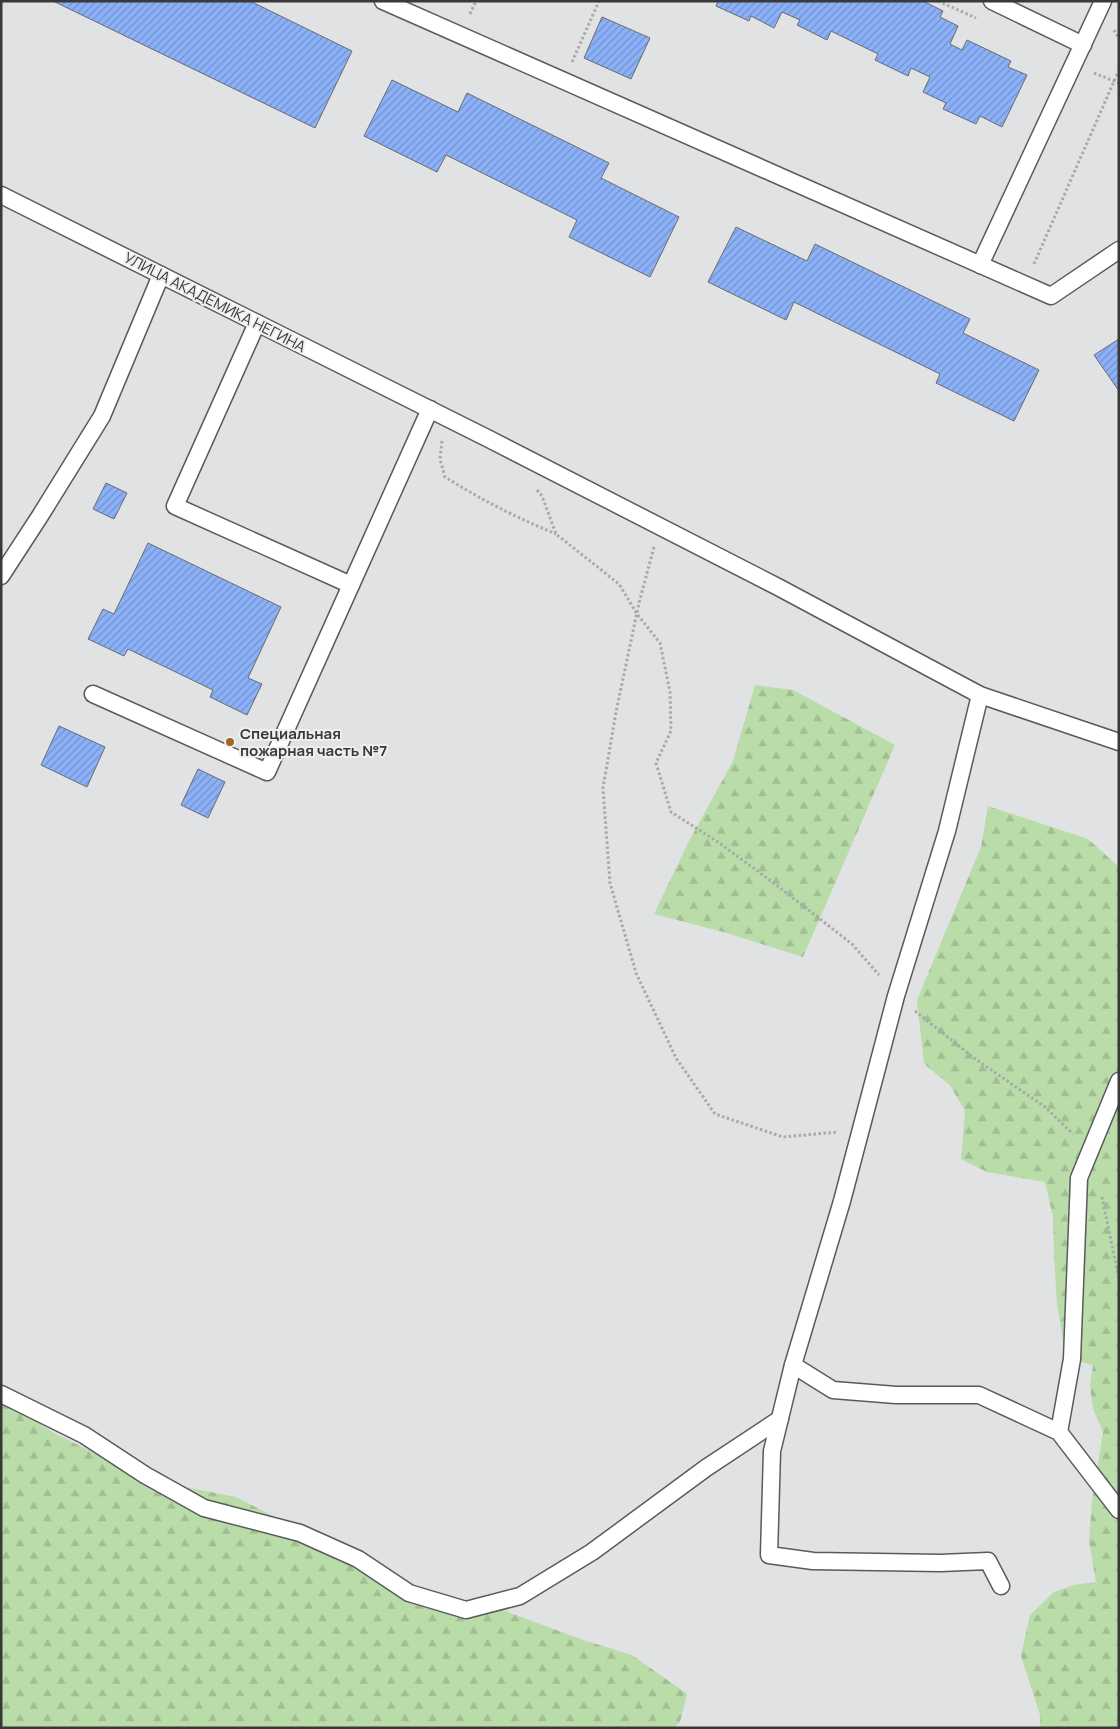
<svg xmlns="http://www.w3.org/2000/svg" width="1120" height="1729" viewBox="0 0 1120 1729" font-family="Manrope,sans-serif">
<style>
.forest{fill:url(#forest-firs)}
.building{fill:url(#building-hatch);stroke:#6a6b6c}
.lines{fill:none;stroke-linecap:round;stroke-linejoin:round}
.lane-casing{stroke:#5a5a5b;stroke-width:19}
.path{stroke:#a8a9aa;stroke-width:3;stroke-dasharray:2.5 2.5;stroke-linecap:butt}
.lane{stroke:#fff;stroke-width:16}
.poi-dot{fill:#9e6921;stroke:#eeeff0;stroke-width:2}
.labels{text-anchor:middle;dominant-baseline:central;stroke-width:4;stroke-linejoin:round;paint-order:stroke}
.street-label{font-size:15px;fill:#393939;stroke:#eeeff0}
.poi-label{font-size:15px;font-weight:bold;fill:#393939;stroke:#eeeff0;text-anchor:start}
</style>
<defs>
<pattern id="forest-firs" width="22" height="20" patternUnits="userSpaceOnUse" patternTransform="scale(1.25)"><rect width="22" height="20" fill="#b9dca9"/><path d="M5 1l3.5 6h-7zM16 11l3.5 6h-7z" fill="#a0be92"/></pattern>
<pattern id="building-hatch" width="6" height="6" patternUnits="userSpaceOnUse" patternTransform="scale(1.25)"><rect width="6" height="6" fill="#8bb1f9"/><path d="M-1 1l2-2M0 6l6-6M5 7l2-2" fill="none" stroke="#7391cb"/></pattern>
</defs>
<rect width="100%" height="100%" fill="#e1e2e3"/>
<!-- forest -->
<g class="forest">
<polygon points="755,685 793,690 895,745 803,957 727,933 654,914 688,843 733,761"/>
<polygon points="988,806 1088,839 1119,867 1119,1728 1040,1728 1040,1715 1021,1656 1030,1615 1054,1592 1074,1585 1096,1582 1089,1541 1092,1501 1103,1432 1093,1409 1090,1386 1093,1365 1078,1361 1063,1340 1057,1304 1054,1254 1053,1217 1045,1182 987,1172 961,1159 965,1111 950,1085 924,1064 917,1000 981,847"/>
<polygon points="1,1397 52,1432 110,1461 159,1482 236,1497 306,1533 360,1566 447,1601 500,1609 583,1640 632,1655 687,1694 680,1722 673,1728 1,1728"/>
</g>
<!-- building -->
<g class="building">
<polygon points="53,1 250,1 352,51 315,128"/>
<polygon points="718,1 923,1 943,11 940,17 958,26 950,44 962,50 967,40 1011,61 1008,67 1027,75 1002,127 980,116 976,124 943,109 946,103 923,92 930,77 911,68 908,76 875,60 878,54 831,31 827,40 797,25 800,20 782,12 774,28 751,16 749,21 716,6"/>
<polygon points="602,17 650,38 631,79 584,58"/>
<polygon points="392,80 458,112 467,93 609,163 601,178 679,217 650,277 569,237 577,220 446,155 437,172 364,136"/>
<polygon points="736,227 807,261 815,244 970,319 963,333 1039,370 1014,421 936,383 940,374 794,302 786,320 708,282"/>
<polygon points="1119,339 1119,391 1094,355"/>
<polygon points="106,483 127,493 114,519 93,509"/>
<polygon points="148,543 281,607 248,678 262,684 247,715 210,697 213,690 128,649 124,656 88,639 103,609 114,614"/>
<polygon points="59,726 105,747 87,787 41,765"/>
<polygon points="198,769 225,782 208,818 181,805"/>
</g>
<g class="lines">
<!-- lane casing -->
<g class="lane-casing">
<g id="lane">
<polyline points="383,1 1051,296 1119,250"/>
<polyline points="992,1 1083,45"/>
<polyline points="1,195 489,439 778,587 980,695 1119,742"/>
<polyline points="980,265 1103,1"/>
<polyline points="257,323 175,506 351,585 430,409"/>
<polyline points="1,576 40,516 102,416 161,275"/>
<polyline points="93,694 267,772 351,585"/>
<polyline points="980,695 947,831 896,996 842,1201 793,1365 772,1451 769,1555 813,1561 940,1563 988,1561 1001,1586"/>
<polyline points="793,1365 833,1390 896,1395 979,1395 1059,1432 1119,1510"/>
<polyline points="1,1394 84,1435 145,1475 204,1508 300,1533 358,1559 409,1593 466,1610 520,1596 592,1552 706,1468 780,1419"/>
<polyline points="1059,1432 1072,1359 1079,1178 1119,1081"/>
</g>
</g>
<!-- path -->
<g class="path">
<polyline points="938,1 976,18"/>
<polyline points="470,14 476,1"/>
<polyline points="1114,30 1119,38"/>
<polyline points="572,62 599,1"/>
<polyline points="1094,73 1119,83"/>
<polyline points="1034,264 1119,70"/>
<path d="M442,441L440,459L445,477C480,499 517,518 556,534"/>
<polyline points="537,490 542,496 556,534 619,584 637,614 660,643 670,692 671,731 656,763 671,812 718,842 775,884 852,944 879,975"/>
<polyline points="654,547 639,603 616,712 603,788 610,883 636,973 676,1058 715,1114 783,1137 838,1132"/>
<polyline points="915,1011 974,1058 1045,1107 1073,1134"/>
<polyline points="1102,1197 1118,1274 1119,1284"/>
</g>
<!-- lane -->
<use href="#lane" class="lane"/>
</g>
<!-- markers -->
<circle class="poi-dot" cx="230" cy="742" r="5"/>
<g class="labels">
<!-- street labels -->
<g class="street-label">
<text transform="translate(215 302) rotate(27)">УЛИЦА АКАДЕМИКА НЕГИНА</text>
</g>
<!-- poi labels -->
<g class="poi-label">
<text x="240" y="733">Специальная<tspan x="240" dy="17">пожарная часть №7</tspan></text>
</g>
</g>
<!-- border -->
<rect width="1120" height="1729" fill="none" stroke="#393939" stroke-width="5"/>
</svg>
